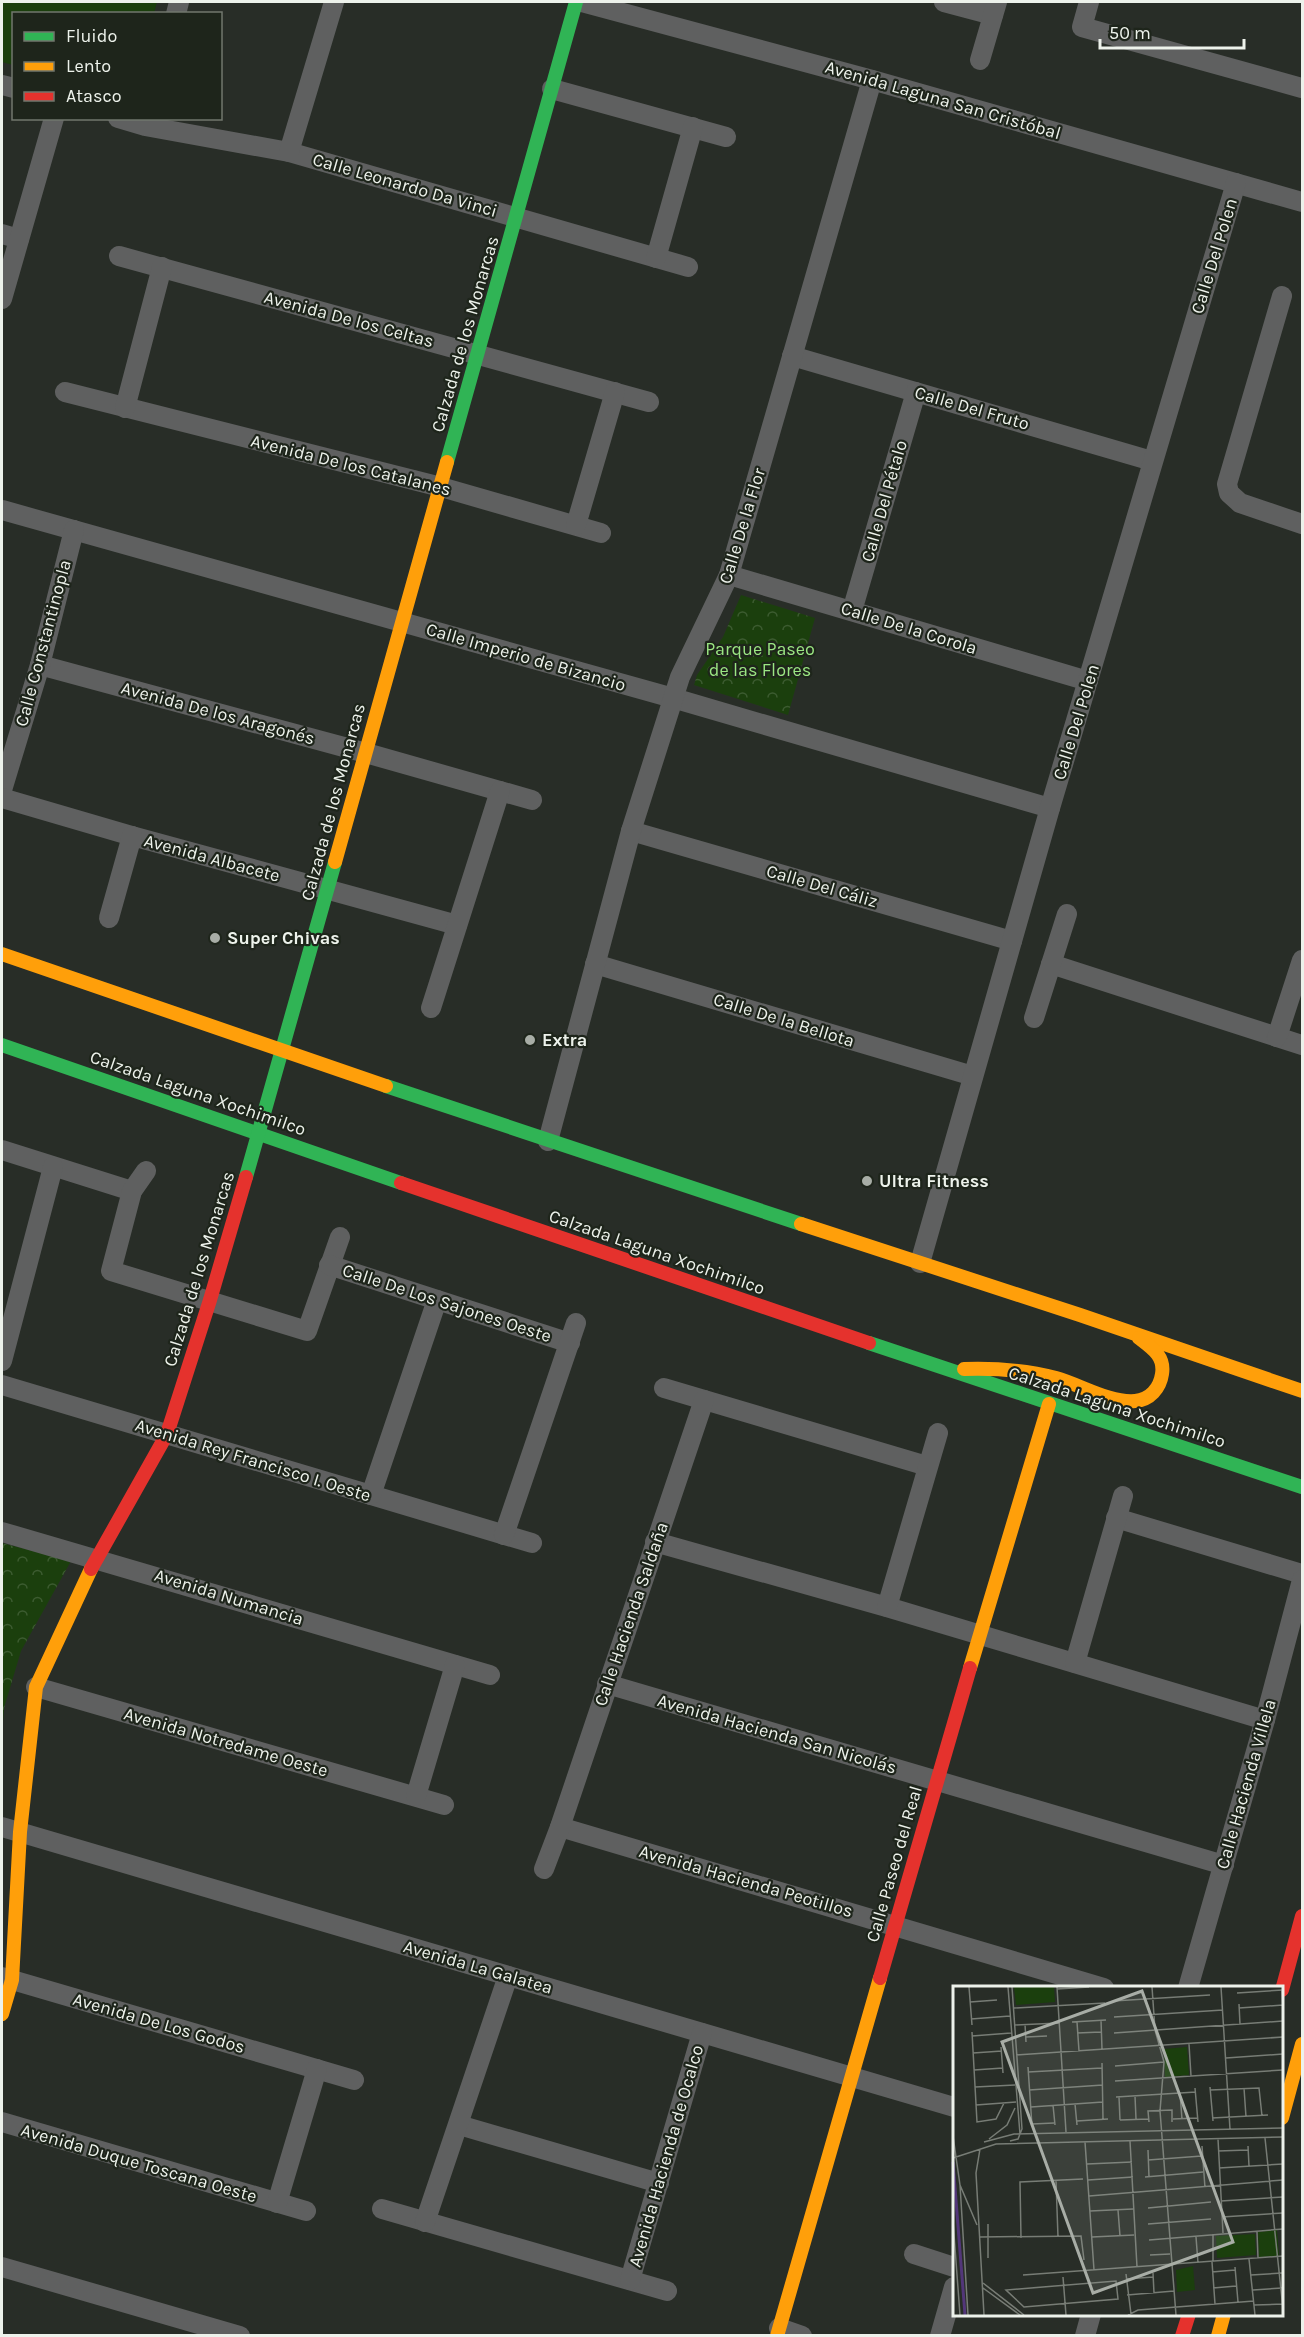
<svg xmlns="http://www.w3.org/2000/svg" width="1304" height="2337" viewBox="0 0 1304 2337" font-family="Karla,sans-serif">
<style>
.park{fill:url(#park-crowns)}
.pitch{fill:#1b3f0d}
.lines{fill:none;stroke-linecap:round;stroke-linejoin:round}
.street{stroke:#5f6060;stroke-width:20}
.fast{stroke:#30b455;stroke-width:14}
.slow{stroke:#ff9f0a;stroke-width:14}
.jam{stroke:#e5322d;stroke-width:14}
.poi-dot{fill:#a8ada6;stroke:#1e251b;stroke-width:2}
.labels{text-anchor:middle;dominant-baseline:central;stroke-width:4.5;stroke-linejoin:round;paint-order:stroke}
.street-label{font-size:18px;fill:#edf2eb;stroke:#1e251b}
.park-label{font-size:18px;fill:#9be683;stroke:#1e251b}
.poi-label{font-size:18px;font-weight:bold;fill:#edf2eb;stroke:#1e251b;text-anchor:start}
.inset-river{fill:none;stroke:#523679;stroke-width:3}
.inset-road{fill:none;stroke:#777c75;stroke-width:1.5}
.view{fill:#a8ada6;fill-opacity:0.15;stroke:#a8ada6;stroke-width:3}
.inset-edge{fill:none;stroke:#edf2eb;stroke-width:3}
</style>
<defs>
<pattern id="park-crowns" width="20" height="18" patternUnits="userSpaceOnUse" patternTransform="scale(1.5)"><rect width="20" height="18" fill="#1b3f0d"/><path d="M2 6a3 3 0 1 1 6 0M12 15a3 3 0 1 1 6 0" fill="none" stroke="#3c5b30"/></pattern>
</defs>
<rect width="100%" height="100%" fill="#282d27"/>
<!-- park -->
<g class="park">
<polygon points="741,595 815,618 788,715 694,685 697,675 723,637"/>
<polygon points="2,1543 71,1561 21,1651 4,1708 2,1735"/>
</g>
<!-- pitch -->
<polygon class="pitch" points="2,2 157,2 154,13 14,14 13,65 2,62"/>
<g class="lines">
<!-- street -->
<g class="street">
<polyline points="582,2 872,80 1302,202"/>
<polyline points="944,2 993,15"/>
<polyline points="1089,2 1082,27 1302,88"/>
<polyline points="176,14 179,2"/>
<polyline points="980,60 997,2"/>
<polyline points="2,85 14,88"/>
<polyline points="552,89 726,137"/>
<polyline points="118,118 145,126 289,152 688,267"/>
<polyline points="289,152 334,2"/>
<polyline points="2,234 19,239"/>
<polyline points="119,256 649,402"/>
<polyline points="656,258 693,127"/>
<polyline points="1282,296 1227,484 1229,493 1240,503 1302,524"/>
<polyline points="2,299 54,118"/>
<polyline points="792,356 1152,461"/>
<polyline points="65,392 441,487 601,533"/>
<polyline points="125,408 162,267"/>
<polyline points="2,510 673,698 1050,808"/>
<polyline points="576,525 615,392"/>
<polyline points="729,575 1088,681"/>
<polyline points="852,611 916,392"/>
<polyline points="40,665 366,753 532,800"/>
<polyline points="2,790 40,665 74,530"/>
<polyline points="2,798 132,836 457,925"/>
<polyline points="631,831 1012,941"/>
<polyline points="109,918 132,836"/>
<polyline points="595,964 973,1076"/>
<polyline points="1051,964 1302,1045"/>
<polyline points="431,1008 500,791"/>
<polyline points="1034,1018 1067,914"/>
<polyline points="1277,1037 1302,960"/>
<polyline points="548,1141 631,831 680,677 729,575 872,80"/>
<polyline points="2,1150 132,1191"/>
<polyline points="146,1171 132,1191 111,1271 307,1331 340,1237"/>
<polyline points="920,1263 1050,808 1236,183"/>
<polyline points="329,1265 570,1343"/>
<polyline points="2,1361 53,1167"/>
<polyline points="2,1385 532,1543"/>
<polyline points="664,1388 927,1466"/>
<polyline points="371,1495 437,1300"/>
<polyline points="1116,1518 1302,1574"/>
<polyline points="2,1532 490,1675"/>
<polyline points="504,1535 576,1323"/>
<polyline points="655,1542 887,1607 1265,1720"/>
<polyline points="887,1607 938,1433"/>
<polyline points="1075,1663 1123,1496"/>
<polyline points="607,1684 1224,1865"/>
<polyline points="36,1687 444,1805"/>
<polyline points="416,1796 455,1665"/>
<polyline points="2,1827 954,2107"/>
<polyline points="560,1827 1104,1988"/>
<polyline points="544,1869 560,1827 704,1400"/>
<polyline points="2,1977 354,2080"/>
<polyline points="1188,1988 1265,1720 1302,1580"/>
<polyline points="2,2122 306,2211"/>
<polyline points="459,2125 659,2183"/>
<polyline points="277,2203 317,2069"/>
<polyline points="382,2209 667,2291"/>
<polyline points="425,2222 508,1976"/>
<polyline points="914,2254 954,2267"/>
<polyline points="2,2267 240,2336"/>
<polyline points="630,2280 702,2033"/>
<polyline points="779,2328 802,2336"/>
<polyline points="940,2336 954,2287"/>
<polyline points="1085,2336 1091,2314"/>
</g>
<!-- fast -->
<g class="fast">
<polyline points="447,462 576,2"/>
<polyline points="2,1045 401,1183"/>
<polyline points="386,1086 801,1224"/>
<polyline points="246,1177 335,862"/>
<polyline points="869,1343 1302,1487"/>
</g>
<!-- slow -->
<g class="slow">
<polyline points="335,862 447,462"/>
<polyline points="2,954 386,1086"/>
<polyline points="801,1224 1080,1315 1302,1391"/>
<path d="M964,1369C995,1368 1026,1370 1056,1378C1081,1385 1109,1403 1135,1401C1150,1400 1160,1388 1162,1374C1165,1356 1152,1348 1139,1338"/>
<polyline points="970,1668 1049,1404"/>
<polyline points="2,2014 12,1980 20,1832 36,1687 91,1569"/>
<polyline points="1282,2118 1302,2044"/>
<polyline points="777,2336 880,1978"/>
<polyline points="1218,2336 1224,2314"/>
</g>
<!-- jam -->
<g class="jam">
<polyline points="401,1183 869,1343"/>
<polyline points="91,1569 167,1434 210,1300 246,1177"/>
<polyline points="880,1978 970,1668"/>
<polyline points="1282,1990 1302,1916"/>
<polyline points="1182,2336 1189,2314"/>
</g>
</g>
<!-- markers -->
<g class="poi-dot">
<circle cx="215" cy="938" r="6"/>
<circle cx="530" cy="1040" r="6"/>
<circle cx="867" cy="1181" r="6"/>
</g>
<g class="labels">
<!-- street labels -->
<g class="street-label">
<text transform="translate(943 100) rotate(16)">Avenida Laguna San Cristóbal</text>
<text transform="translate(405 185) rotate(16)">Calle Leonardo Da Vinci</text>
<text transform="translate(1214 256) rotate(-73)">Calle Del Polen</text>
<text transform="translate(349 319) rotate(15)">Avenida De los Celtas</text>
<text transform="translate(465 334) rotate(-74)">Calzada de los Monarcas</text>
<text transform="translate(972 408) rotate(16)">Calle Del Fruto</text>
<text transform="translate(351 465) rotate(14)">Avenida De los Catalanes</text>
<text transform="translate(884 501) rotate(-74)">Calle Del Pétalo</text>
<text transform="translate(742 526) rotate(-73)">Calle De la Flor</text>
<text transform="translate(909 628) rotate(17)">Calle De la Corola</text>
<text transform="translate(43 643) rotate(-75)">Calle Constantinopla</text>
<text transform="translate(526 657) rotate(16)">Calle Imperio de Bizancio</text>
<text transform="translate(218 713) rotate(15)">Avenida De los Aragonés</text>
<text transform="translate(1076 722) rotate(-73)">Calle Del Polen</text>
<text transform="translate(333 802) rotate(-75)">Calzada de los Monarcas</text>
<text transform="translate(212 858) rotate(15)">Avenida Albacete</text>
<text transform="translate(822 886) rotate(16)">Calle Del Cáliz</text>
<text transform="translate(784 1020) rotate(17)">Calle De la Bellota</text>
<text transform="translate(198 1093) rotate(19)">Calzada Laguna Xochimilco</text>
<text transform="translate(657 1252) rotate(19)">Calzada Laguna Xochimilco</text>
<text transform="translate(199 1269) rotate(-73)">Calzada de los Monarcas</text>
<text transform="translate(447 1303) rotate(18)">Calle De Los Sajones Oeste</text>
<text transform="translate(1117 1407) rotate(18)">Calzada Laguna Xochimilco</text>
<text transform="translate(253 1460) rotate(17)">Avenida Rey Francisco I. Oeste</text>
<text transform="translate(229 1597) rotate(17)">Avenida Numancia</text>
<text transform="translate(631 1614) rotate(-71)">Calle Hacienda Saldaña</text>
<text transform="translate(777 1734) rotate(16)">Avenida Hacienda San Nicolás</text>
<text transform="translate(226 1742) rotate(16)">Avenida Notredame Oeste</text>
<text transform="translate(1246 1784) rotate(-74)">Calle Hacienda Villela</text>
<text transform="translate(894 1864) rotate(-74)">Calle Paseo del Real</text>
<text transform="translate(746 1881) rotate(16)">Avenida Hacienda Peotillos</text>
<text transform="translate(478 1967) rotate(16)">Avenida La Galatea</text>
<text transform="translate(159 2023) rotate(16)">Avenida De Los Godos</text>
<text transform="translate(666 2156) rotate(-74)">Avenida Hacienda de Ocalco</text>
<text transform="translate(139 2163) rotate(16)">Avenida Duque Toscana Oeste</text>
</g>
<!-- park labels -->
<g class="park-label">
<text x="760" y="649">Parque Paseo<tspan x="760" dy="21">de las Flores</tspan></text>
</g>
<!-- poi labels -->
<g class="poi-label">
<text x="227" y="938">Super Chivas</text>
<text x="542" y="1040">Extra</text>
<text x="879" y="1181">Ultra Fitness</text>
</g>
</g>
<!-- overview -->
<g transform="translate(953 1986)">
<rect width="330" height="330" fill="#282d27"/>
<path d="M234,61L236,89L212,91L211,63ZM324,244L326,270L306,271L305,246ZM240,280L242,304L224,306L223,284Z" fill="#1b3f0d"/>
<path d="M61,1H101L102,16L63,19ZM302,248L303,269L264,272L263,250Z" fill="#1b3f0d"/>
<path class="inset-river" d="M0,176L12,329"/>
<path class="inset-road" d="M16,1L19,39M55,1L67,148M104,1L113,146M199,1L202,44L211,76L207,125L223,329M268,1L277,143M104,3L136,1M329,4L330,23M284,7L330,4M160,15L257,9M17,16L44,14M286,18L287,38M61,22L152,17M286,22L330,19M161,31L270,24M18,33L57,30M148,34L149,63M119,36L153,34M124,36L126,65M72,38L73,56M62,39L106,37M19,46L24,136L43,133L51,117M124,47L148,46M161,47L330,35M19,50L58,47M73,51L94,50M236,58L238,90M48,61L50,87M20,67L49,65M63,69L330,51M273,72L330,68M149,77L150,133M162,80L211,76M75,81L79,140M21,84L50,82M75,86L149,82M162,95L330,84M22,101L62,99M257,101L260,135M242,102L245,136M291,102L293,131M76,104L150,99M257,104L306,102L309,130M227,107L229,133M182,110L183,133M163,111L243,106M166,111L167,134M122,118L124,139M23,119L63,116M100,119L102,139M78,121L150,116M259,132L315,129M220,133L244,132M167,134L196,133M124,135L155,133M196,136L195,125L219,124V136M79,138L101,137M0,150L7,199L24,239M312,152L330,323M36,153L54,139L62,122M265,153L270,247M57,155L65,153L69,143L59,1M177,155L184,281M31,156L61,148L330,142M132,156L141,284M249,160L252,202M295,160L296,180M27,163L23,187L31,329M195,164L196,191M265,165L295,164M0,172L43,158L330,151M195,174L249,170M134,178L179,176M266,182L330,178M192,191L250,186M135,194L180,191M103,195L105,251M7,199L15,329M136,210L330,194M268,215L330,211M195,222L258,216M165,224L167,250M137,225L180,223M269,231L330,227M0,235L7,329M195,238L258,233M304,246L305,272M260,248V276M27,251L128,250L131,274M139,251L181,249M243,251L245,277M68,252L67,196L130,193M196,254L330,243M197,269L217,268M35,272V238M296,273L302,329M259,276L262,318M282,281L285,316M259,286L282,284M200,287L201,307M173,288L178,328M70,289L330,270M298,289L329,287M110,291L113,329M173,293L200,291M163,295L165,313L71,321L53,304ZM30,297L71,329M30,302L67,329M260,302L283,300M300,304L329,302M174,309L221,305M301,319L330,318M175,329L185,324L301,315"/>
<path class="view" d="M189,5L280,256L140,307L49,56Z"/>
<rect width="330" height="330" class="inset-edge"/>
</g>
<!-- border -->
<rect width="1304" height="2337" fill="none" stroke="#edf2eb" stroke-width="6"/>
<!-- legend -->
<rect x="12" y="12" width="210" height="108" fill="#1e251b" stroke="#71776e" stroke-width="1.5"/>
<rect x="24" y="32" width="30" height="9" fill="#30b455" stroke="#71776e" stroke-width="1.5"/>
<text x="66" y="42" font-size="18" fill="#edf2eb">Fluido</text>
<rect x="24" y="62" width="30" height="9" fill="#ff9f0a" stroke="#71776e" stroke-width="1.5"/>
<text x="66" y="72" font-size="18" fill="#edf2eb">Lento</text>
<rect x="24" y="92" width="30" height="9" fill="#e5322d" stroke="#71776e" stroke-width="1.5"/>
<text x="66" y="102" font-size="18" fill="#edf2eb">Atasco</text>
<!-- scale -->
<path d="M1100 39v9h144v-9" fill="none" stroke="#edf2eb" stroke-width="3"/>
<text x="1109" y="39" font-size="18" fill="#edf2eb" stroke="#1e251b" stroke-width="4.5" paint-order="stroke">50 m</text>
</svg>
